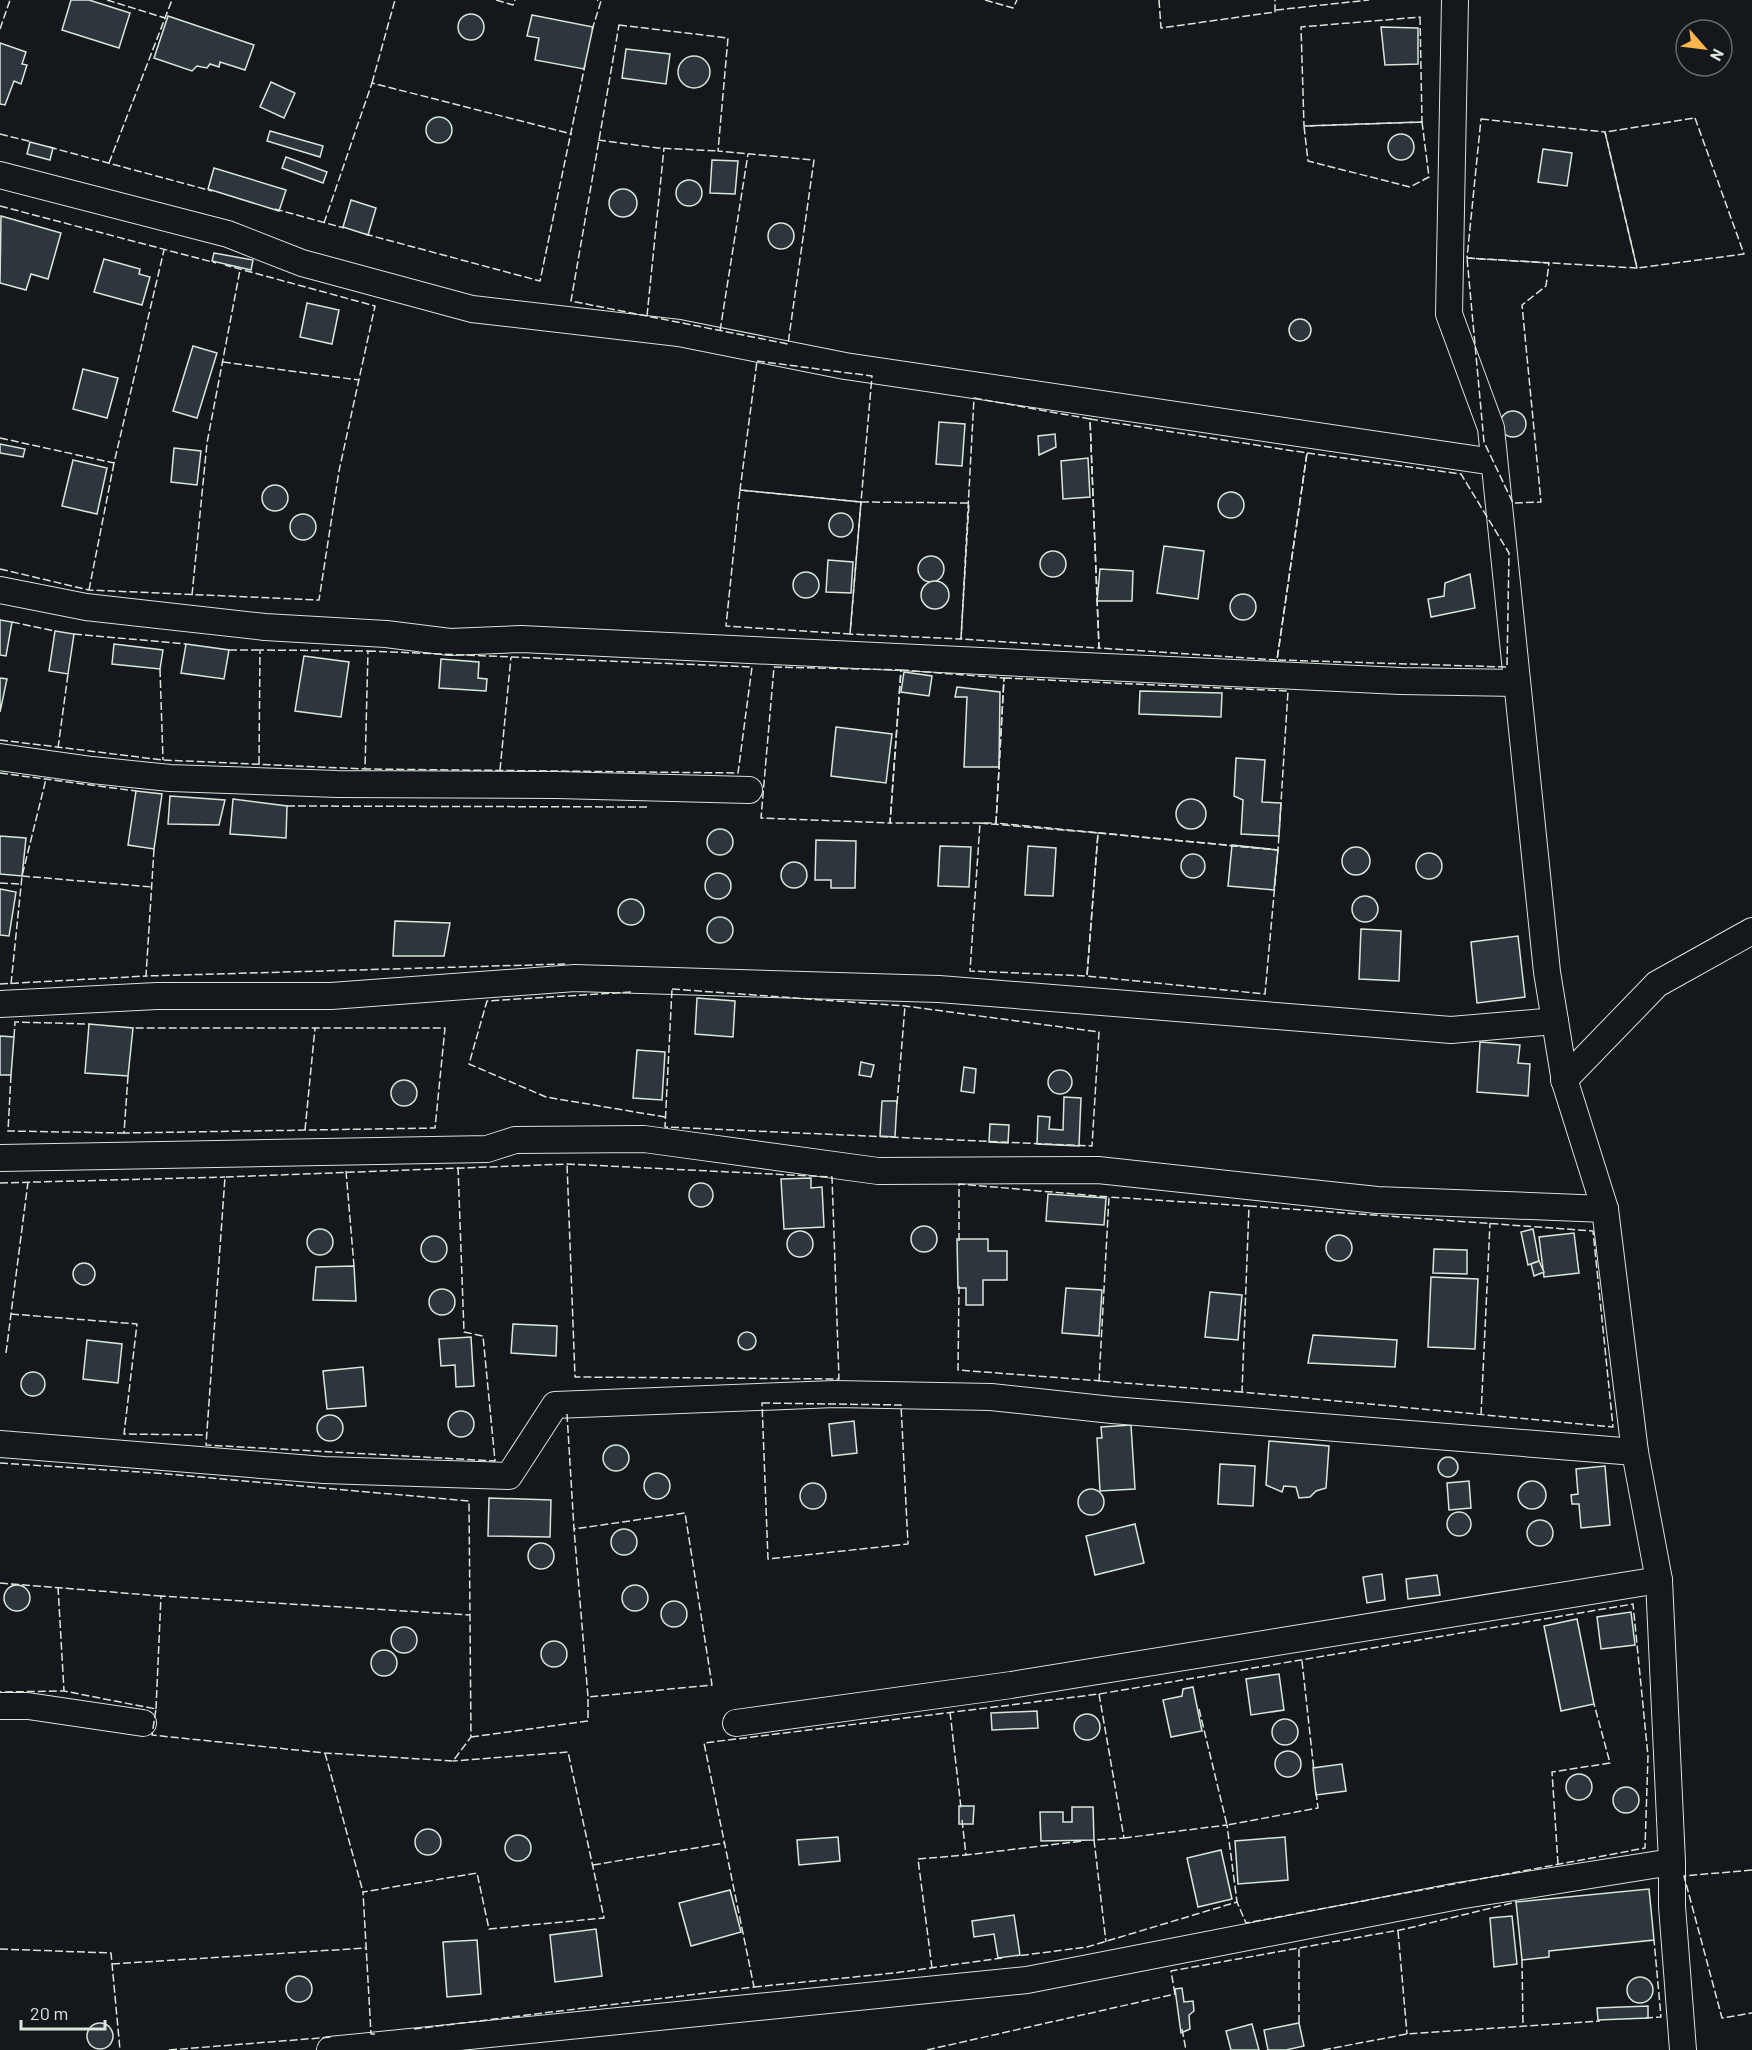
<svg xmlns="http://www.w3.org/2000/svg" width="1752" height="2050" viewBox="0 0 1752 2050" font-family="Barlow,sans-serif">
<style>
.building{fill:#2c363c;stroke:#d8e6dc;stroke-width:1.5}
.lines{fill:none;stroke-linecap:round;stroke-linejoin:round}
.minor-casing{stroke:#d8e6dc;stroke-width:28}
.minor{stroke:#14181c;stroke-width:26}
.fence{stroke:#d8e6dc;stroke-width:1.5;stroke-dasharray:8 3;stroke-linecap:butt}
</style>
<rect width="100%" height="100%" fill="#14181c"/>
<!-- building -->
<g class="building">
<polygon points="71,0 89,0 130,13 119,48 62,30"/>
<circle cx="471" cy="27" r="13"/>
<polygon points="532,15 593,27 584,69 535,60 539,38 527,36"/>
<polygon points="168,16 254,45 245,70 220,62 219,67 210,64 207,68 197,66 192,71 154,58"/>
<polygon points="1381,27 1418,28 1418,64 1385,65"/>
<polygon points="0,43 26,52 22,64 27,65 21,84 14,81 5,105 0,104"/>
<polygon points="626,49 670,54 666,84 622,78"/>
<circle cx="694" cy="72" r="16"/>
<polygon points="271,82 295,93 284,118 260,107"/>
<circle cx="439" cy="130" r="13"/>
<polygon points="270,131 323,146 320,157 267,141"/>
<circle cx="1401" cy="147" r="13"/>
<polygon points="30,142 53,148 50,160 27,154"/>
<polygon points="1543,149 1572,153 1567,186 1538,182"/>
<polygon points="286,157 327,172 323,183 282,168"/>
<polygon points="712,160 738,161 735,194 710,193"/>
<polygon points="214,168 286,190 279,211 208,189"/>
<circle cx="689" cy="193" r="13"/>
<circle cx="623" cy="203" r="14"/>
<polygon points="351,200 376,208 368,235 343,227"/>
<polygon points="1,216 61,233 48,279 31,274 26,290 0,283"/>
<circle cx="781" cy="236" r="13"/>
<polygon points="214,253 253,260 251,270 212,261"/>
<polygon points="104,259 140,269 139,274 150,277 142,305 94,292"/>
<polygon points="307,303 339,310 332,344 300,337"/>
<circle cx="1300" cy="330" r="11"/>
<polygon points="193,346 217,353 197,418 173,411"/>
<polygon points="83,369 118,378 107,418 73,409"/>
<circle cx="1513" cy="424" r="13"/>
<polygon points="939,422 965,424 962,466 936,464"/>
<polygon points="1055,434 1056,447 1039,455 1038,436"/>
<polygon points="0,444 25,449 23,457 0,453"/>
<polygon points="174,448 201,451 197,485 171,482"/>
<polygon points="1088,458 1090,497 1063,499 1061,461"/>
<polygon points="73,460 107,468 97,514 62,506"/>
<circle cx="275" cy="498" r="13"/>
<circle cx="1231" cy="505" r="13"/>
<circle cx="841" cy="525" r="12"/>
<circle cx="303" cy="527" r="13"/>
<polygon points="1164,546 1204,551 1198,599 1157,593"/>
<circle cx="1053" cy="564" r="13"/>
<circle cx="931" cy="569" r="13"/>
<polygon points="828,560 853,562 851,593 826,592"/>
<polygon points="1100,569 1133,571 1132,601 1097,601"/>
<circle cx="806" cy="585" r="13"/>
<polygon points="1470,574 1475,608 1431,617 1428,599 1444,596 1445,583"/>
<circle cx="935" cy="595" r="14"/>
<circle cx="1243" cy="607" r="13"/>
<polygon points="0,620 12,622 6,656 0,655"/>
<polygon points="55,631 74,634 68,674 49,671"/>
<polygon points="114,644 163,650 160,669 112,664"/>
<polygon points="186,644 229,650 224,679 181,673"/>
<polygon points="304,656 349,662 341,717 295,711"/>
<polygon points="441,659 479,662 478,678 487,679 486,691 439,688"/>
<polygon points="904,672 932,676 929,696 901,692"/>
<polygon points="0,678 7,679 0,712"/>
<polygon points="957,687 1000,692 999,767 964,767 967,697 955,697"/>
<polygon points="1140,691 1222,693 1221,717 1139,714"/>
<polygon points="836,727 892,734 886,783 831,776"/>
<polygon points="1236,758 1265,760 1262,802 1281,803 1279,836 1241,834 1243,800 1234,796"/>
<polygon points="136,791 162,794 154,849 128,845"/>
<polygon points="170,796 225,800 219,825 168,824"/>
<polygon points="233,799 287,806 286,838 230,834"/>
<circle cx="1191" cy="814" r="15"/>
<circle cx="720" cy="842" r="13"/>
<polygon points="0,836 26,838 22,876 0,874"/>
<polygon points="816,840 856,841 855,888 831,888 831,880 815,880"/>
<polygon points="1232,845 1278,850 1274,890 1228,886"/>
<polygon points="940,846 971,847 969,887 938,886"/>
<polygon points="1028,846 1056,848 1053,896 1025,895"/>
<circle cx="1356" cy="861" r="14"/>
<circle cx="1429" cy="866" r="13"/>
<circle cx="1193" cy="866" r="12"/>
<circle cx="794" cy="875" r="13"/>
<circle cx="718" cy="886" r="13"/>
<polygon points="0,889 16,892 9,936 0,935"/>
<circle cx="1365" cy="909" r="13"/>
<circle cx="631" cy="912" r="13"/>
<circle cx="720" cy="930" r="13"/>
<polygon points="395,921 450,923 444,956 393,956"/>
<polygon points="1361,929 1401,931 1399,981 1359,979"/>
<polygon points="1518,936 1525,997 1477,1003 1471,942"/>
<polygon points="697,998 735,1001 733,1037 695,1034"/>
<polygon points="89,1024 133,1028 128,1076 85,1073"/>
<polygon points="0,1036 14,1037 11,1075 0,1075"/>
<polygon points="1480,1042 1520,1045 1518,1063 1530,1064 1528,1096 1477,1092"/>
<polygon points="637,1050 665,1052 662,1100 633,1098"/>
<polygon points="861,1062 874,1065 871,1077 859,1075"/>
<polygon points="964,1067 976,1069 974,1093 961,1091"/>
<circle cx="1060" cy="1082" r="12"/>
<circle cx="404" cy="1093" r="13"/>
<polygon points="1064,1097 1081,1098 1079,1146 1037,1144 1038,1116 1050,1117 1049,1129 1063,1130"/>
<polygon points="882,1101 897,1101 895,1137 880,1136"/>
<polygon points="990,1124 1009,1125 1008,1143 989,1142"/>
<polygon points="811,1178 811,1188 822,1187 824,1227 784,1229 781,1179"/>
<circle cx="701" cy="1195" r="12"/>
<polygon points="1048,1194 1106,1198 1104,1225 1046,1221"/>
<circle cx="924" cy="1239" r="13"/>
<circle cx="320" cy="1242" r="13"/>
<polygon points="1533,1229 1539,1261 1528,1265 1521,1232"/>
<circle cx="800" cy="1244" r="13"/>
<polygon points="1574,1233 1579,1273 1544,1277 1539,1237"/>
<circle cx="1339" cy="1248" r="13"/>
<circle cx="434" cy="1249" r="13"/>
<polygon points="957,1239 988,1239 988,1251 1007,1251 1007,1280 983,1280 983,1305 966,1305 966,1288 958,1288"/>
<polygon points="1434,1249 1467,1250 1467,1274 1433,1273"/>
<polygon points="1539,1261 1544,1272 1534,1276 1531,1264"/>
<circle cx="84" cy="1274" r="11"/>
<polygon points="354,1266 356,1301 313,1300 316,1267"/>
<polygon points="1431,1277 1478,1279 1475,1349 1428,1347"/>
<polygon points="1066,1288 1102,1290 1099,1336 1062,1333"/>
<circle cx="442" cy="1302" r="13"/>
<polygon points="1210,1292 1242,1295 1238,1340 1205,1337"/>
<polygon points="513,1324 557,1326 556,1356 511,1353"/>
<circle cx="747" cy="1341" r="9"/>
<polygon points="1313,1335 1397,1340 1395,1367 1308,1363"/>
<polygon points="471,1337 474,1386 456,1387 455,1365 441,1366 439,1339"/>
<polygon points="87,1340 122,1344 118,1383 83,1379"/>
<polygon points="363,1367 366,1406 327,1409 323,1371"/>
<circle cx="33" cy="1384" r="12"/>
<circle cx="461" cy="1424" r="13"/>
<circle cx="330" cy="1428" r="13"/>
<polygon points="854,1421 857,1453 832,1456 829,1424"/>
<polygon points="1131,1425 1135,1489 1100,1491 1097,1438 1102,1438 1101,1427"/>
<polygon points="1269,1441 1329,1446 1326,1488 1316,1491 1310,1497 1299,1498 1296,1487 1284,1486 1282,1492 1266,1485"/>
<circle cx="616" cy="1458" r="13"/>
<circle cx="1448" cy="1467" r="10"/>
<polygon points="1220,1464 1255,1466 1253,1506 1218,1504"/>
<polygon points="1605,1466 1610,1525 1581,1528 1579,1504 1572,1504 1571,1495 1578,1494 1576,1469"/>
<circle cx="657" cy="1486" r="13"/>
<polygon points="1469,1481 1471,1508 1449,1510 1447,1483"/>
<circle cx="1532" cy="1495" r="14"/>
<circle cx="813" cy="1496" r="13"/>
<circle cx="1091" cy="1502" r="13"/>
<polygon points="489,1498 551,1500 550,1537 488,1536"/>
<circle cx="1459" cy="1524" r="12"/>
<circle cx="1540" cy="1533" r="13"/>
<polygon points="1135,1524 1144,1563 1095,1575 1086,1536"/>
<circle cx="624" cy="1542" r="13"/>
<circle cx="541" cy="1556" r="13"/>
<polygon points="1382,1574 1385,1600 1367,1603 1363,1577"/>
<polygon points="1437,1575 1440,1595 1408,1599 1406,1579"/>
<circle cx="635" cy="1598" r="13"/>
<circle cx="17" cy="1598" r="13"/>
<circle cx="674" cy="1614" r="13"/>
<polygon points="1631,1612 1635,1645 1601,1649 1597,1617"/>
<polygon points="1577,1619 1594,1704 1561,1711 1544,1626"/>
<circle cx="404" cy="1640" r="13"/>
<circle cx="554" cy="1654" r="13"/>
<circle cx="384" cy="1663" r="13"/>
<polygon points="1279,1674 1284,1710 1251,1715 1246,1679"/>
<polygon points="1193,1687 1202,1731 1171,1737 1163,1700 1182,1696 1183,1689"/>
<polygon points="1037,1711 1038,1728 992,1730 991,1713"/>
<circle cx="1087" cy="1727" r="13"/>
<circle cx="1285" cy="1732" r="13"/>
<circle cx="1288" cy="1764" r="13"/>
<polygon points="1342,1764 1346,1791 1316,1795 1313,1768"/>
<circle cx="1579" cy="1787" r="13"/>
<circle cx="1626" cy="1800" r="13"/>
<polygon points="959,1806 974,1806 973,1824 959,1824"/>
<polygon points="1072,1807 1093,1807 1094,1840 1041,1841 1040,1812 1063,1812 1063,1822 1072,1822"/>
<circle cx="428" cy="1842" r="13"/>
<circle cx="518" cy="1848" r="13"/>
<polygon points="838,1837 840,1861 799,1865 797,1840"/>
<polygon points="1285,1837 1288,1880 1238,1884 1235,1841"/>
<polygon points="1221,1850 1232,1899 1198,1907 1187,1858"/>
<polygon points="1649,1889 1654,1940 1549,1951 1549,1957 1522,1960 1516,1902"/>
<polygon points="730,1890 741,1932 691,1946 679,1903"/>
<polygon points="1014,1915 1020,1955 998,1958 994,1934 974,1937 972,1921"/>
<polygon points="1512,1916 1517,1964 1494,1967 1490,1918"/>
<polygon points="596,1929 602,1976 555,1982 550,1935"/>
<polygon points="477,1940 481,1994 447,1997 443,1942"/>
<circle cx="299" cy="1989" r="13"/>
<circle cx="1640" cy="1990" r="13"/>
<polygon points="1182,1988 1184,2002 1193,2001 1194,2011 1189,2015 1190,2029 1181,2033 1175,1989"/>
<polygon points="1648,2006 1648,2018 1598,2020 1597,2008"/>
<circle cx="100" cy="2036" r="13"/>
<polygon points="1299,2023 1304,2046 1286,2050 1268,2050 1264,2030"/>
<polygon points="1252,2024 1259,2050 1231,2050 1226,2031"/>
</g>
<g class="lines">
<!-- minor casing -->
<g class="minor-casing">
<g id="minor">
<polyline points="1455,0 1449,314 1491,428 1547,972 1565,1082 1605,1209 1635,1452 1659,1580 1672,1862 1672,1906 1683,2050"/>
<polyline points="0,175 228,234 302,263 472,309 679,333 845,366 1494,462"/>
<polyline points="0,590 86,607 265,627 386,634 450,642 521,639 1400,681 1517,683"/>
<polyline points="0,757 92,770 170,778 337,784 556,785 749,790"/>
<polyline points="0,1004 157,996 331,996 575,978 939,989 1451,1030 1555,1021"/>
<polyline points="1564,1080 1657,984 1752,931"/>
<polyline points="0,1158 487,1149 515,1140 644,1139 878,1171 1098,1170 1377,1200 1605,1209"/>
<polyline points="0,1444 324,1470 509,1476 555,1405 835,1394 991,1397 1112,1410 1635,1452"/>
<polyline points="0,1706 28,1706 143,1723"/>
<polyline points="736,1723 1011,1685 1659,1580"/>
<polyline points="330,2050 1027,1980 1458,1896 1672,1862"/>
</g>
</g>
<!-- minor -->
<use href="#minor" class="minor"/>
<!-- fence -->
<g class="fence">
<polyline points="107,0 165,18"/>
<polyline points="496,0 513,5 515,0"/>
<polyline points="985,0 1013,8 1017,0"/>
<polyline points="1159,0 1161,28 1275,12 1275,0"/>
<polyline points="1276,10 1369,0"/>
<polygon points="1420,17 1422,122 1304,126 1301,27"/>
<polygon points="619,25 728,38 718,151 814,160 788,344 571,301"/>
<polyline points="0,29 10,0"/>
<polyline points="592,30 601,1 597,0"/>
<polyline points="372,83 395,0"/>
<polygon points="1695,118 1744,254 1637,268 1605,132"/>
<polygon points="1481,119 1605,132 1637,268 1467,258"/>
<polygon points="1422,122 1429,177 1410,187 1308,161 1304,126"/>
<polyline points="0,134 32,142"/>
<polyline points="598,140 658,148 718,151"/>
<polyline points="49,147 212,191"/>
<polyline points="109,163 172,0"/>
<polyline points="0,206 216,263"/>
<polyline points="275,209 344,228"/>
<polyline points="324,223 372,83 572,134"/>
<polyline points="365,234 540,281 585,65"/>
<polygon points="1467,258 1549,263 1546,286 1522,305 1541,502 1513,503 1484,442"/>
<polyline points="647,316 664,148"/>
<polyline points="720,331 748,154"/>
<polygon points="757,361 872,376 861,502 740,490"/>
<polyline points="223,362 359,380"/>
<polygon points="974,398 1090,419 1099,648 961,639"/>
<polygon points="1090,419 1307,453 1277,660 1099,648"/>
<polyline points="0,438 114,463 164,250"/>
<polygon points="1307,453 1461,474 1509,553 1507,667 1277,660"/>
<polygon points="740,490 861,502 850,634 726,626"/>
<polygon points="861,502 969,503 961,639 850,634"/>
<polyline points="0,569 89,590 319,600 339,471 375,306 225,265"/>
<polyline points="89,590 114,463"/>
<polyline points="192,595 207,443 240,270"/>
<polyline points="12,622 55,631"/>
<polyline points="74,634 186,644"/>
<polyline points="229,650 260,650"/>
<polygon points="368,651 752,667 738,773 365,769"/>
<polygon points="774,667 901,670 890,823 761,818"/>
<polyline points="160,669 163,760"/>
<polygon points="901,670 1004,678 996,823 890,823"/>
<polygon points="1004,678 1288,691 1278,850 996,823"/>
<polyline points="0,740 163,760 365,769"/>
<polyline points="58,748 68,674"/>
<polyline points="259,764 260,650 368,651"/>
<polyline points="500,770 511,657"/>
<polyline points="0,773 136,791"/>
<polyline points="287,806 648,807"/>
<polygon points="980,823 1098,833 1087,976 970,971"/>
<polygon points="1098,833 1278,850 1265,994 1087,976"/>
<polyline points="154,849 146,976 565,964"/>
<polyline points="22,876 152,887"/>
<polyline points="0,883 21,884"/>
<polyline points="0,984 146,976"/>
<polyline points="11,984 22,876 46,779"/>
<polygon points="672,989 905,1006 1099,1032 1092,1146 665,1127"/>
<polyline points="631,992 487,1001 469,1064 546,1097 665,1117"/>
<polyline points="14,1037 15,1022 89,1024"/>
<polyline points="11,1075 8,1131 124,1133"/>
<polyline points="128,1076 124,1133 435,1128 445,1028 133,1028"/>
<polyline points="897,1104 905,1006"/>
<polyline points="305,1130 315,1028"/>
<polygon points="567,1164 832,1177 839,1379 575,1377"/>
<polyline points="458,1167 464,1332 483,1336 495,1461 206,1445 225,1177 567,1164"/>
<polyline points="346,1171 354,1266"/>
<polyline points="0,1183 225,1177"/>
<polygon points="1249,1206 1593,1231 1613,1427 1242,1392"/>
<polyline points="959,1241 959,1184 1109,1197"/>
<polyline points="959,1286 958,1370 1102,1381"/>
<polyline points="11,1314 137,1324 124,1434 207,1435"/>
<polyline points="6,1353 28,1182"/>
<polyline points="1242,1392 1099,1381 1109,1197 1249,1206"/>
<polygon points="762,1403 901,1405 908,1544 768,1559"/>
<polyline points="567,1414 574,1529 588,1697 712,1685 685,1513 574,1529"/>
<polyline points="1481,1415 1490,1223"/>
<polyline points="0,1463 155,1473 469,1501 471,1737 453,1761 325,1753 152,1735 156,1709 64,1691 0,1692"/>
<polyline points="0,1583 161,1596"/>
<polyline points="58,1587 64,1691"/>
<polyline points="1302,1661 1314,1771"/>
<polyline points="1099,1694 1124,1838 1094,1840 1106,1942"/>
<polyline points="156,1709 161,1596 470,1615"/>
<polyline points="1199,1709 1227,1825 1318,1808 1316,1792"/>
<polyline points="950,1712 961,1808"/>
<polyline points="471,1737 588,1721 588,1697"/>
<polyline points="325,1753 363,1892"/>
<polyline points="962,1820 966,1855 1083,1841"/>
<polyline points="1124,1838 1227,1825 1237,1902"/>
<polyline points="1558,1864 1552,1772 1610,1763 1594,1704"/>
<polyline points="593,1865 725,1843"/>
<polyline points="1752,1870 1684,1876 1722,2018 1752,2013"/>
<polyline points="1398,1931 1407,2034"/>
<polyline points="0,1949 111,1953 120,2050"/>
<polyline points="1299,1949 1299,2023"/>
<polyline points="1522,1960 1523,2026"/>
<polyline points="112,1964 366,1948"/>
<polyline points="932,1968 918,1859 966,1855"/>
<polyline points="754,1987 894,1973 1002,1958"/>
<polyline points="1175,1994 1171,1971 1405,1929 1516,1902"/>
<polyline points="1645,2018 1661,2017 1654,1940"/>
<polyline points="414,2029 754,1987 704,1743 1099,1694 1633,1604 1648,1756 1645,1848 1246,1923 1237,1902 1087,1947 1017,1956"/>
<polyline points="1182,2029 1186,2050"/>
<polyline points="375,2034 371,2034 363,1892 477,1873 489,1929 604,1918 568,1752 453,1761"/>
<polyline points="169,2050 332,2037"/>
<polyline points="927,2050 1175,1994"/>
<polyline points="1323,2050 1407,2034 1600,2021"/>
</g>
</g>
<!-- north arrow -->
<g transform="translate(1704 48) rotate(118)"><circle r="28" fill="#14181c" stroke="#626a69" stroke-width="1.5"/>
<path d="M0-4.5L10 22L0 15L-10 22Z" fill="#ffb74d"/>
<text y="-9" font-size="16" font-weight="bold" text-anchor="middle" fill="#d8e6dc">N</text>
</g>
<!-- scale -->
<path d="M21 2020v9h84v-9" fill="none" stroke="#d8e6dc" stroke-width="3"/>
<text x="30" y="2020" font-size="18" fill="#d8e6dc" stroke="#14181c" stroke-width="4.5" paint-order="stroke">20 m</text>
</svg>
